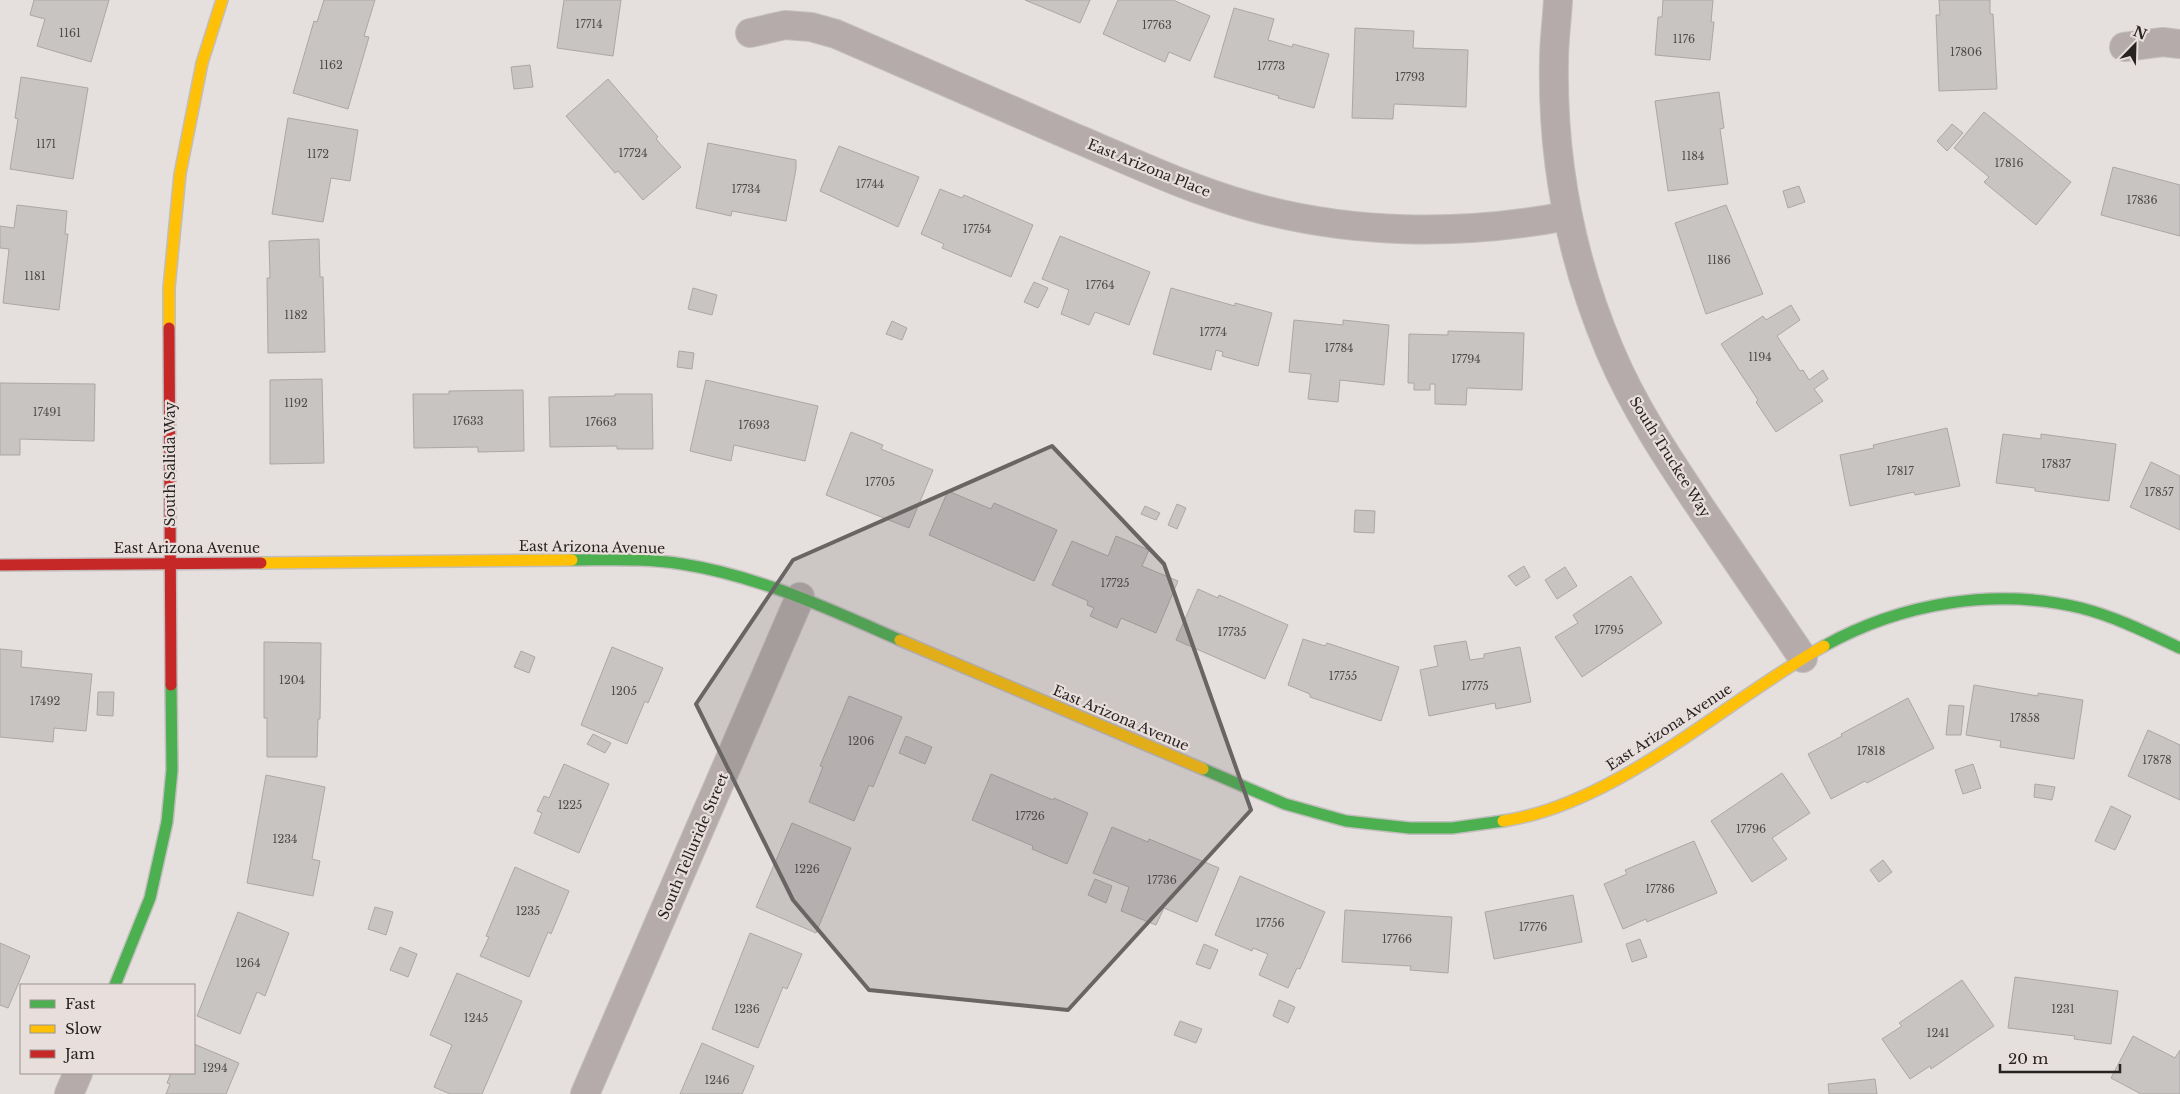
<svg xmlns="http://www.w3.org/2000/svg" width="2180" height="1094" viewBox="0 0 2180 1094" font-family="'Libre Baskerville',serif">
<style>
.building{fill:#c8c4c2;stroke:#aba7a6}
.lines{fill:none;stroke-linecap:round;stroke-linejoin:round}
.street-casing{stroke:#c2bebd;stroke-width:30}
.fast-casing{stroke:#c2bebd;stroke-width:14}
.slow-casing{stroke:#c2bebd;stroke-width:14}
.jam-casing{stroke:#c2bebd;stroke-width:14}
.street{stroke:#b5abab;stroke-width:28}
.fast{stroke:#4caf50;stroke-width:11}
.slow{stroke:#ffc107;stroke-width:11}
.jam{stroke:#c62828;stroke-width:11}
.marked{fill:#696564;fill-opacity:0.2;stroke:#696564;stroke-width:4;stroke-linejoin:round}
.labels{text-anchor:middle;dominant-baseline:central;stroke-width:4.5;stroke-linejoin:round;paint-order:stroke}
.number-label{font-size:11px;fill:#4e4b4a}
.street-label{font-size:14px;fill:#262322;stroke:#e8dedb}
</style>
<rect width="100%" height="100%" fill="#e5dfde"/>
<!-- building -->
<g class="building">
<polygon points="34,0 109,0 91,62 37,46 45,19 30,15"/>
<polygon points="324,0 375,0 364,36 369,37 348,109 293,93 314,21 317,22"/>
<polygon points="564,0 621,0 613,56 557,48"/>
<polygon points="1025,0 1090,0 1080,23"/>
<polygon points="1118,0 1173,0 1210,16 1190,61 1169,52 1165,62 1103,34"/>
<polygon points="1663,0 1713,0 1711,22 1714,22 1710,60 1655,55 1658,17 1662,17"/>
<polygon points="1939,0 1990,0 1990,14 1993,14 1997,89 1939,91 1936,15 1940,15"/>
<polygon points="1234,8 1274,19 1268,40 1292,47 1293,44 1329,54 1314,108 1278,98 1279,96 1214,77"/>
<polygon points="1355,28 1414,31 1413,48 1468,50 1466,107 1394,104 1393,119 1352,118"/>
<polygon points="530,65 533,87 514,89 511,67"/>
<polygon points="21,77 88,88 73,179 10,169 18,119 15,118"/>
<polygon points="608,79 658,137 656,139 681,167 643,200 618,171 615,173 566,116"/>
<polygon points="1719,92 1724,128 1720,129 1728,184 1668,191 1655,101"/>
<polygon points="1984,112 2071,182 2036,225 1984,182 1989,177 1954,148"/>
<polygon points="288,118 358,130 350,181 331,178 323,222 272,214"/>
<polygon points="1952,124 1963,133 1947,151 1937,141"/>
<polygon points="708,143 796,160 796,169 786,221 732,211 731,216 696,208"/>
<polygon points="839,146 919,177 898,227 820,191"/>
<polygon points="2113,167 2180,185 2180,236 2101,215"/>
<polygon points="1799,186 1805,202 1788,208 1783,191"/>
<polygon points="940,189 962,198 964,195 1033,225 1011,277 942,248 944,244 921,234"/>
<polygon points="17,205 67,211 65,234 68,234 59,310 3,303 9,249 0,248 0,226 14,228"/>
<polygon points="1726,205 1763,294 1706,314 1675,223"/>
<polygon points="1060,236 1150,272 1129,325 1095,312 1089,325 1061,314 1069,290 1042,279"/>
<polygon points="319,239 320,277 323,277 325,352 268,353 267,278 270,278 269,241"/>
<polygon points="1034,282 1048,288 1038,308 1024,302"/>
<polygon points="693,288 717,295 712,315 688,309"/>
<polygon points="1171,288 1235,306 1235,303 1272,313 1258,366 1222,356 1223,352 1216,350 1211,370 1153,354"/>
<polygon points="1791,305 1800,320 1777,336 1800,371 1803,370 1809,380 1823,370 1828,379 1814,389 1823,401 1776,432 1756,402 1758,400 1721,344 1763,316 1766,320"/>
<polygon points="1294,320 1343,325 1343,320 1389,325 1384,385 1340,380 1338,402 1308,399 1311,374 1289,372"/>
<polygon points="892,321 907,328 902,340 886,334"/>
<polygon points="1448,331 1524,333 1522,390 1467,388 1466,405 1435,404 1435,384 1430,384 1430,390 1414,390 1414,383 1408,383 1409,334 1448,335"/>
<polygon points="679,351 694,353 692,369 677,367"/>
<polygon points="322,379 324,463 270,464 270,380"/>
<polygon points="706,380 818,406 805,461 734,445 731,461 690,451"/>
<polygon points="0,383 95,384 94,441 20,439 20,455 0,455"/>
<polygon points="523,390 524,451 478,452 478,447 414,448 413,394 449,394 449,391"/>
<polygon points="615,394 652,394 653,449 617,449 617,446 550,447 549,397 615,396"/>
<polygon points="1947,428 1960,486 1915,495 1914,492 1850,506 1840,455 1874,448 1873,445"/>
<polygon points="851,432 883,445 881,449 933,470 909,528 826,495"/>
<polygon points="2003,434 2041,439 2041,434 2116,444 2109,501 2035,491 2035,488 1996,483"/>
<polygon points="2151,462 2180,476 2180,530 2130,507"/>
<polygon points="948,491 991,509 994,503 1057,530 1034,581 929,535"/>
<polygon points="1177,504 1186,508 1177,529 1168,525"/>
<polygon points="1145,506 1160,513 1156,520 1141,514"/>
<polygon points="1355,510 1375,511 1374,533 1354,532"/>
<polygon points="1116,536 1149,550 1142,566 1178,581 1156,633 1121,618 1117,628 1090,616 1094,608 1087,605 1088,601 1052,585 1072,541 1108,556"/>
<polygon points="1524,566 1530,577 1516,586 1508,576"/>
<polygon points="1565,567 1577,586 1557,599 1545,580"/>
<polygon points="1631,576 1662,623 1582,677 1555,637 1578,623 1573,615"/>
<polygon points="1198,589 1218,598 1219,595 1288,625 1265,679 1176,640"/>
<polygon points="1303,639 1325,646 1327,643 1399,667 1381,721 1310,697 1310,694 1288,685"/>
<polygon points="1466,641 1470,660 1484,658 1484,654 1520,647 1531,702 1496,709 1495,703 1429,716 1420,670 1438,666 1434,646"/>
<polygon points="264,642 321,643 320,719 318,719 317,757 267,757 267,718 264,718"/>
<polygon points="612,647 663,668 648,703 645,701 627,744 581,725"/>
<polygon points="0,649 22,651 21,667 92,674 86,731 54,728 53,742 0,737"/>
<polygon points="521,651 535,657 529,673 514,667"/>
<polygon points="1974,685 2038,696 2038,693 2083,700 2074,759 2000,747 2001,741 1966,735"/>
<polygon points="98,692 114,692 113,716 97,715"/>
<polygon points="849,696 902,717 873,787 869,785 854,821 809,802 823,767 820,766"/>
<polygon points="1908,698 1934,748 1867,783 1865,781 1831,799 1808,754 1842,736 1841,734"/>
<polygon points="1949,705 1964,706 1961,735 1946,735"/>
<polygon points="2148,730 2180,745 2180,800 2128,776"/>
<polygon points="593,734 611,743 605,753 587,744"/>
<polygon points="906,736 932,747 925,764 899,753"/>
<polygon points="564,764 609,784 579,853 534,833 542,813 537,811 544,796 549,798"/>
<polygon points="1973,764 1981,788 1963,794 1955,770"/>
<polygon points="1782,773 1810,813 1772,838 1787,859 1752,882 1711,821"/>
<polygon points="991,774 1053,800 1054,798 1088,813 1067,864 1032,849 1033,846 972,820"/>
<polygon points="266,775 325,787 312,859 320,861 313,896 247,883"/>
<polygon points="2035,784 2055,787 2052,800 2034,797"/>
<polygon points="2111,806 2131,816 2115,850 2095,841"/>
<polygon points="792,823 851,848 816,933 756,907"/>
<polygon points="1112,827 1148,842 1149,839 1219,868 1197,922 1164,908 1156,925 1121,911 1129,887 1093,873"/>
<polygon points="1694,841 1717,893 1647,922 1646,919 1623,929 1604,884 1627,874 1625,870"/>
<polygon points="1883,860 1892,872 1879,882 1870,870"/>
<polygon points="515,867 569,891 551,934 548,932 529,977 480,956 489,937 486,936"/>
<polygon points="1240,876 1325,912 1300,969 1297,968 1288,988 1259,975 1268,954 1253,948 1252,951 1215,935"/>
<polygon points="1095,879 1112,886 1106,903 1088,895"/>
<polygon points="1573,895 1582,942 1494,959 1485,912"/>
<polygon points="375,907 393,912 386,935 368,929"/>
<polygon points="1345,910 1452,917 1448,973 1410,970 1411,966 1342,962"/>
<polygon points="238,912 289,933 265,996 257,992 240,1034 197,1016"/>
<polygon points="750,933 802,954 787,989 783,987 758,1048 712,1029"/>
<polygon points="1640,939 1647,957 1632,962 1626,944"/>
<polygon points="0,943 30,956 8,1008 0,1005"/>
<polygon points="1204,944 1218,950 1210,969 1196,964"/>
<polygon points="400,947 417,954 408,977 390,970"/>
<polygon points="457,973 522,1001 482,1094 450,1094 434,1087 452,1045 430,1035"/>
<polygon points="2015,977 2118,991 2111,1044 2074,1039 2075,1036 2008,1028"/>
<polygon points="1962,980 1994,1026 1931,1069 1930,1066 1910,1079 1882,1039 1902,1026 1899,1023"/>
<polygon points="1279,1000 1295,1007 1288,1023 1273,1016"/>
<polygon points="1180,1021 1202,1029 1196,1043 1174,1035"/>
<polygon points="2133,1036 2175,1058 2180,1050 2180,1094 2141,1094 2111,1078"/>
<polygon points="702,1043 754,1066 742,1094 680,1094"/>
<polygon points="194,1044 239,1063 226,1094 166,1094 170,1084 167,1083 171,1073 194,1073"/>
<polygon points="1875,1079 1877,1094 1829,1094 1828,1084"/>
</g>
<g class="lines">
<!-- street casing -->
<g class="street-casing">
<g id="street">
<path d="M1558,0C1557,20 1554,40 1554,60C1552,160 1571,259 1610,351C1634,408 1669,460 1703,511C1736,560 1770,609 1803,658"/>
<path d="M750,33L785,25L811,27L836,34C915,68 994,102 1073,137C1130,161 1186,188 1246,205C1349,235 1462,236 1567,216"/>
<polyline points="2124,47 2163,42 2180,44"/>
<polyline points="69,1094 78,1073"/>
<polyline points="585,1094 800,597"/>
</g>
</g>
<!-- fast casing -->
<g class="fast-casing">
<g id="fast">
<path d="M572,560C609,560 646,558 682,564C759,576 829,609 900,640"/>
<path d="M1824,646C1901,603 1995,587 2081,608C2116,617 2148,633 2180,648"/>
<polyline points="1203,769 1285,804 1346,821 1410,828 1452,828 1503,821"/>
<polyline points="115,985 150,898 167,822 172,770 171,685"/>
</g>
</g>
<!-- slow casing -->
<g class="slow-casing">
<g id="slow">
<polyline points="169,328 169,288 180,174 202,63 222,0"/>
<polyline points="261,563 572,560"/>
<polyline points="900,640 1203,769"/>
<path d="M1503,821C1617,804 1724,702 1824,646"/>
</g>
</g>
<!-- jam casing -->
<g class="jam-casing">
<g id="jam">
<polyline points="169,328 171,685"/>
<polyline points="0,565 261,563"/>
</g>
</g>
<!-- street -->
<use href="#street" class="street"/>
<!-- fast -->
<use href="#fast" class="fast"/>
<!-- slow -->
<use href="#slow" class="slow"/>
<!-- jam -->
<use href="#jam" class="jam"/>
</g>
<!-- marked area -->
<path class="marked" d="M1052,446L1164,564L1251,810L1068,1010L869,990L793,900L696,704L793,560Z"/>
<g class="labels">
<!-- number labels -->
<g class="number-label">
<text x="589" y="24">17714</text>
<text x="1157" y="25">17763</text>
<text x="70" y="33">1161</text>
<text x="1684" y="39">1176</text>
<text x="1966" y="52">17806</text>
<text x="331" y="65">1162</text>
<text x="1271" y="66">17773</text>
<text x="1410" y="77">17793</text>
<text x="46" y="144">1171</text>
<text x="633" y="153">17724</text>
<text x="318" y="154">1172</text>
<text x="1693" y="156">1184</text>
<text x="2009" y="163">17816</text>
<text x="870" y="184">17744</text>
<text x="746" y="189">17734</text>
<text x="2142" y="200">17836</text>
<text x="977" y="229">17754</text>
<text x="1719" y="260">1186</text>
<text x="35" y="276">1181</text>
<text x="1100" y="285">17764</text>
<text x="296" y="315">1182</text>
<text x="1213" y="332">17774</text>
<text x="1339" y="348">17784</text>
<text x="1760" y="357">1194</text>
<text x="1466" y="359">17794</text>
<text x="296" y="403">1192</text>
<text x="47" y="412">17491</text>
<text x="468" y="421">17633</text>
<text x="601" y="422">17663</text>
<text x="754" y="425">17693</text>
<text x="2056" y="464">17837</text>
<text x="1900" y="471">17817</text>
<text x="880" y="482">17705</text>
<text x="2159" y="492">17857</text>
<text x="1115" y="583">17725</text>
<text x="1609" y="630">17795</text>
<text x="1232" y="632">17735</text>
<text x="1343" y="676">17755</text>
<text x="292" y="680">1204</text>
<text x="1475" y="686">17775</text>
<text x="624" y="691">1205</text>
<text x="45" y="701">17492</text>
<text x="2025" y="718">17858</text>
<text x="861" y="741">1206</text>
<text x="1871" y="751">17818</text>
<text x="2157" y="760">17878</text>
<text x="570" y="805">1225</text>
<text x="1030" y="816">17726</text>
<text x="1751" y="829">17796</text>
<text x="285" y="839">1234</text>
<text x="807" y="869">1226</text>
<text x="1162" y="880">17736</text>
<text x="1660" y="889">17786</text>
<text x="528" y="911">1235</text>
<text x="1270" y="923">17756</text>
<text x="1533" y="927">17776</text>
<text x="1397" y="939">17766</text>
<text x="248" y="963">1264</text>
<text x="747" y="1009">1236</text>
<text x="2063" y="1009">1231</text>
<text x="476" y="1018">1245</text>
<text x="1938" y="1033">1241</text>
<text x="215" y="1068">1294</text>
<text x="717" y="1080">1246</text>
</g>
<!-- street labels -->
<g class="street-label">
<text transform="translate(1149 168) rotate(22)">East Arizona Place</text>
<text transform="translate(1670 457) rotate(58)">South Truckee Way</text>
<text transform="translate(170 464) rotate(-90)">South Salida Way</text>
<text transform="translate(592 547) rotate(1)">East Arizona Avenue</text>
<text x="187" y="548">East Arizona Avenue</text>
<text transform="translate(1121 718) rotate(23)">East Arizona Avenue</text>
<text transform="translate(1669 727) rotate(-33)">East Arizona Avenue</text>
<text transform="translate(693 846) rotate(-67)">South Telluride Street</text>
</g>
</g>
<!-- legend -->
<rect x="20" y="984" width="175" height="90" fill="#e8dedb" stroke="#9a9391"/>
<rect x="30" y="1000" width="25" height="8" fill="#4caf50" stroke="#9a9391"/>
<text x="65" y="1009" font-size="15" fill="#262322">Fast</text>
<rect x="30" y="1025" width="25" height="8" fill="#ffc107" stroke="#9a9391"/>
<text x="65" y="1034" font-size="15" fill="#262322">Slow</text>
<rect x="30" y="1050" width="25" height="8" fill="#c62828" stroke="#9a9391"/>
<text x="65" y="1059" font-size="15" fill="#262322">Jam</text>
<!-- north arrow -->
<g transform="translate(2135 45) rotate(23)" stroke="#e8dedb" stroke-width="4" paint-order="stroke">
<path d="M0-4L9 19L0 12L-9 19Z" fill="#262322"/>
<text y="-8" font-size="14" font-weight="bold" text-anchor="middle" fill="#262322">N</text>
</g>
<!-- scale -->
<path d="M2000 1064v8h120v-8" fill="none" stroke="#262322" stroke-width="2.5"/>
<text x="2008" y="1064" font-size="15" fill="#262322" stroke="#e8dedb" stroke-width="4" paint-order="stroke">20 m</text>
</svg>
